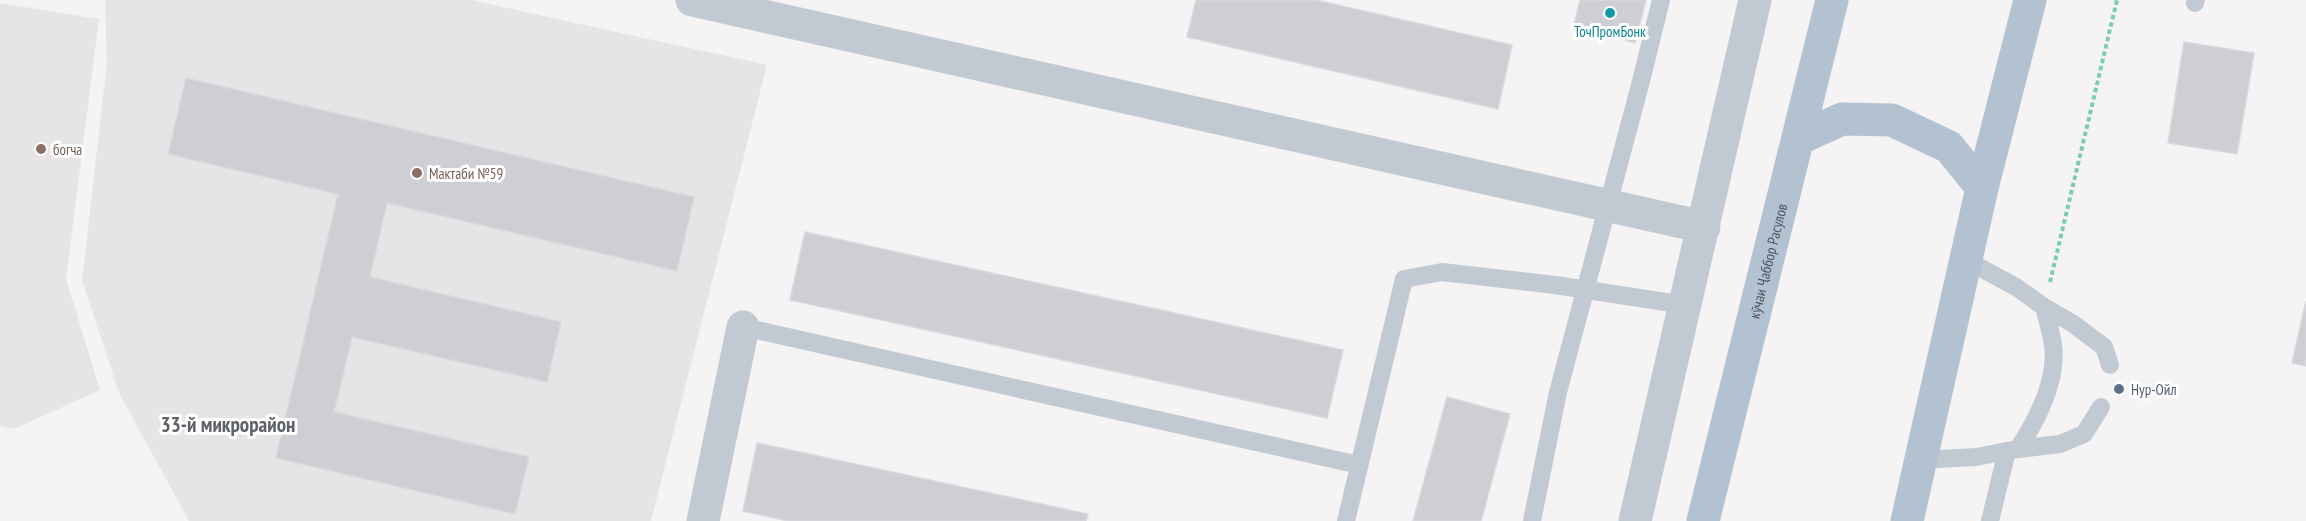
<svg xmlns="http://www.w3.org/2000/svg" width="2306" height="521" viewBox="0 0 2306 521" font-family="'PT Sans Narrow',sans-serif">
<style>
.education{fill:#e6e4e5}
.building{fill:#cdcfd5;stroke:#d7d9de;stroke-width:1.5}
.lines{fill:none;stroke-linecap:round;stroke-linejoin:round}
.path{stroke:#7ad0a6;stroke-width:4;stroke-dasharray:4.5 3;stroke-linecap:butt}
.lane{stroke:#c1cad2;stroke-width:18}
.street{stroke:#c1cad2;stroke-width:33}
.primary{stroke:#b3c2d1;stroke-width:33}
.culture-dot{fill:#0f9aa8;stroke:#fff;stroke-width:2}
.education-dot{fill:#8d6e63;stroke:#fff;stroke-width:2}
.service-dot{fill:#5c6f8a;stroke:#fff;stroke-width:2}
.labels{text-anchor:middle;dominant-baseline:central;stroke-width:6;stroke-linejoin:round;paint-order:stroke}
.culture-label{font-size:15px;fill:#0d838f;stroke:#fff}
.education-label{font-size:15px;fill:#785e54;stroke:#fff;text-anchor:start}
.street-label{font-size:15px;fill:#4a5661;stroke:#fff}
.service-label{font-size:15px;fill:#4e5e75;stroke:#fff;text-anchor:start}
.district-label{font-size:21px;font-weight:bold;fill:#5f6368;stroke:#fff}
</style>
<rect width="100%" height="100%" fill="#f5f3f3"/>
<!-- education -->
<g class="education">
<polygon points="105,0 471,0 767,65 651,521 189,521 119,393 82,281 107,63"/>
<polygon points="0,3 99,19 66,279 100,390 14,429 0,426"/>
</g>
<!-- building -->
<g class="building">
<polygon points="1196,0 1316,0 1512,45 1498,109 1187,37"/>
<polygon points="1580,0 1646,0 1635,43 1574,25"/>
<polygon points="2184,42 2254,53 2237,154 2168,143"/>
<polygon points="186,78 694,197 677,271 387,203 370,277 561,322 547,382 352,337 334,412 529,457 515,514 276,458 338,194 168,154"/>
<polygon points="805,232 1343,350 1327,418 790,300"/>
<polygon points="2306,301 2306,366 2292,363"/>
<polygon points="1447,397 1510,414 1481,521 1413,521"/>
<polygon points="757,443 1088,514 1086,521 788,521 743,511"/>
</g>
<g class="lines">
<!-- path -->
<polyline class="path" points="2050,282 2117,0"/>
<!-- lane -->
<g class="lane">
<polyline points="2195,3 2196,0"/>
<polyline points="2044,307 2072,323 2104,347 2110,365"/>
<polyline points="743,327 1359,465"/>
<polyline points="2018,449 2060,444 2084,434 2101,407"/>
<path d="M1921,460L1976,457L2018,449C2037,420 2058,380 2053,344C2051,332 2047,319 2044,307L2016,287L1966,260"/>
<polyline points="1346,521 1404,279 1442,272 1555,285 1685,305"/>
<polyline points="1532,521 1558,392 1640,85 1661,0"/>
<polyline points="1990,521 2007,451"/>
</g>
<!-- street -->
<g class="street">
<polyline points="692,0 1704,227"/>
<polyline points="703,521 743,327"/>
<polyline points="1635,521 1755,0"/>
</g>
<!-- primary -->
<g class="primary">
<polyline points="1798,139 1842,119 1892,120 1949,147 1982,188"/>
<path id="s1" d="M1703,521L1832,0"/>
<polyline points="1907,521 1982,188 2030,0"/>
</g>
</g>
<!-- markers -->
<circle class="culture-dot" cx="1610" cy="13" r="6"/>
<g class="education-dot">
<circle cx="41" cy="149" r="6"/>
<circle cx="417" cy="173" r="6"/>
</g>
<circle class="service-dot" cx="2119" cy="389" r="6"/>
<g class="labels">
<!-- culture labels -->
<g class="culture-label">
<text x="1610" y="31">ТочПромБонк</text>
</g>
<!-- education labels -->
<g class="education-label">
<text x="53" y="149">богча</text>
<text x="429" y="173">Мактаби №59</text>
</g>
<!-- street labels -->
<g class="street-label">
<text stroke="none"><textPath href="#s1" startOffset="268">кӯчаи Ҷаббор Расулов</textPath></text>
</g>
<!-- service labels -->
<g class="service-label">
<text x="2131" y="389">Нур-Ойл</text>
</g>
<!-- district labels -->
<g class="district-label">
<text x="228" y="424">33-й микрорайон</text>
</g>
</g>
</svg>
